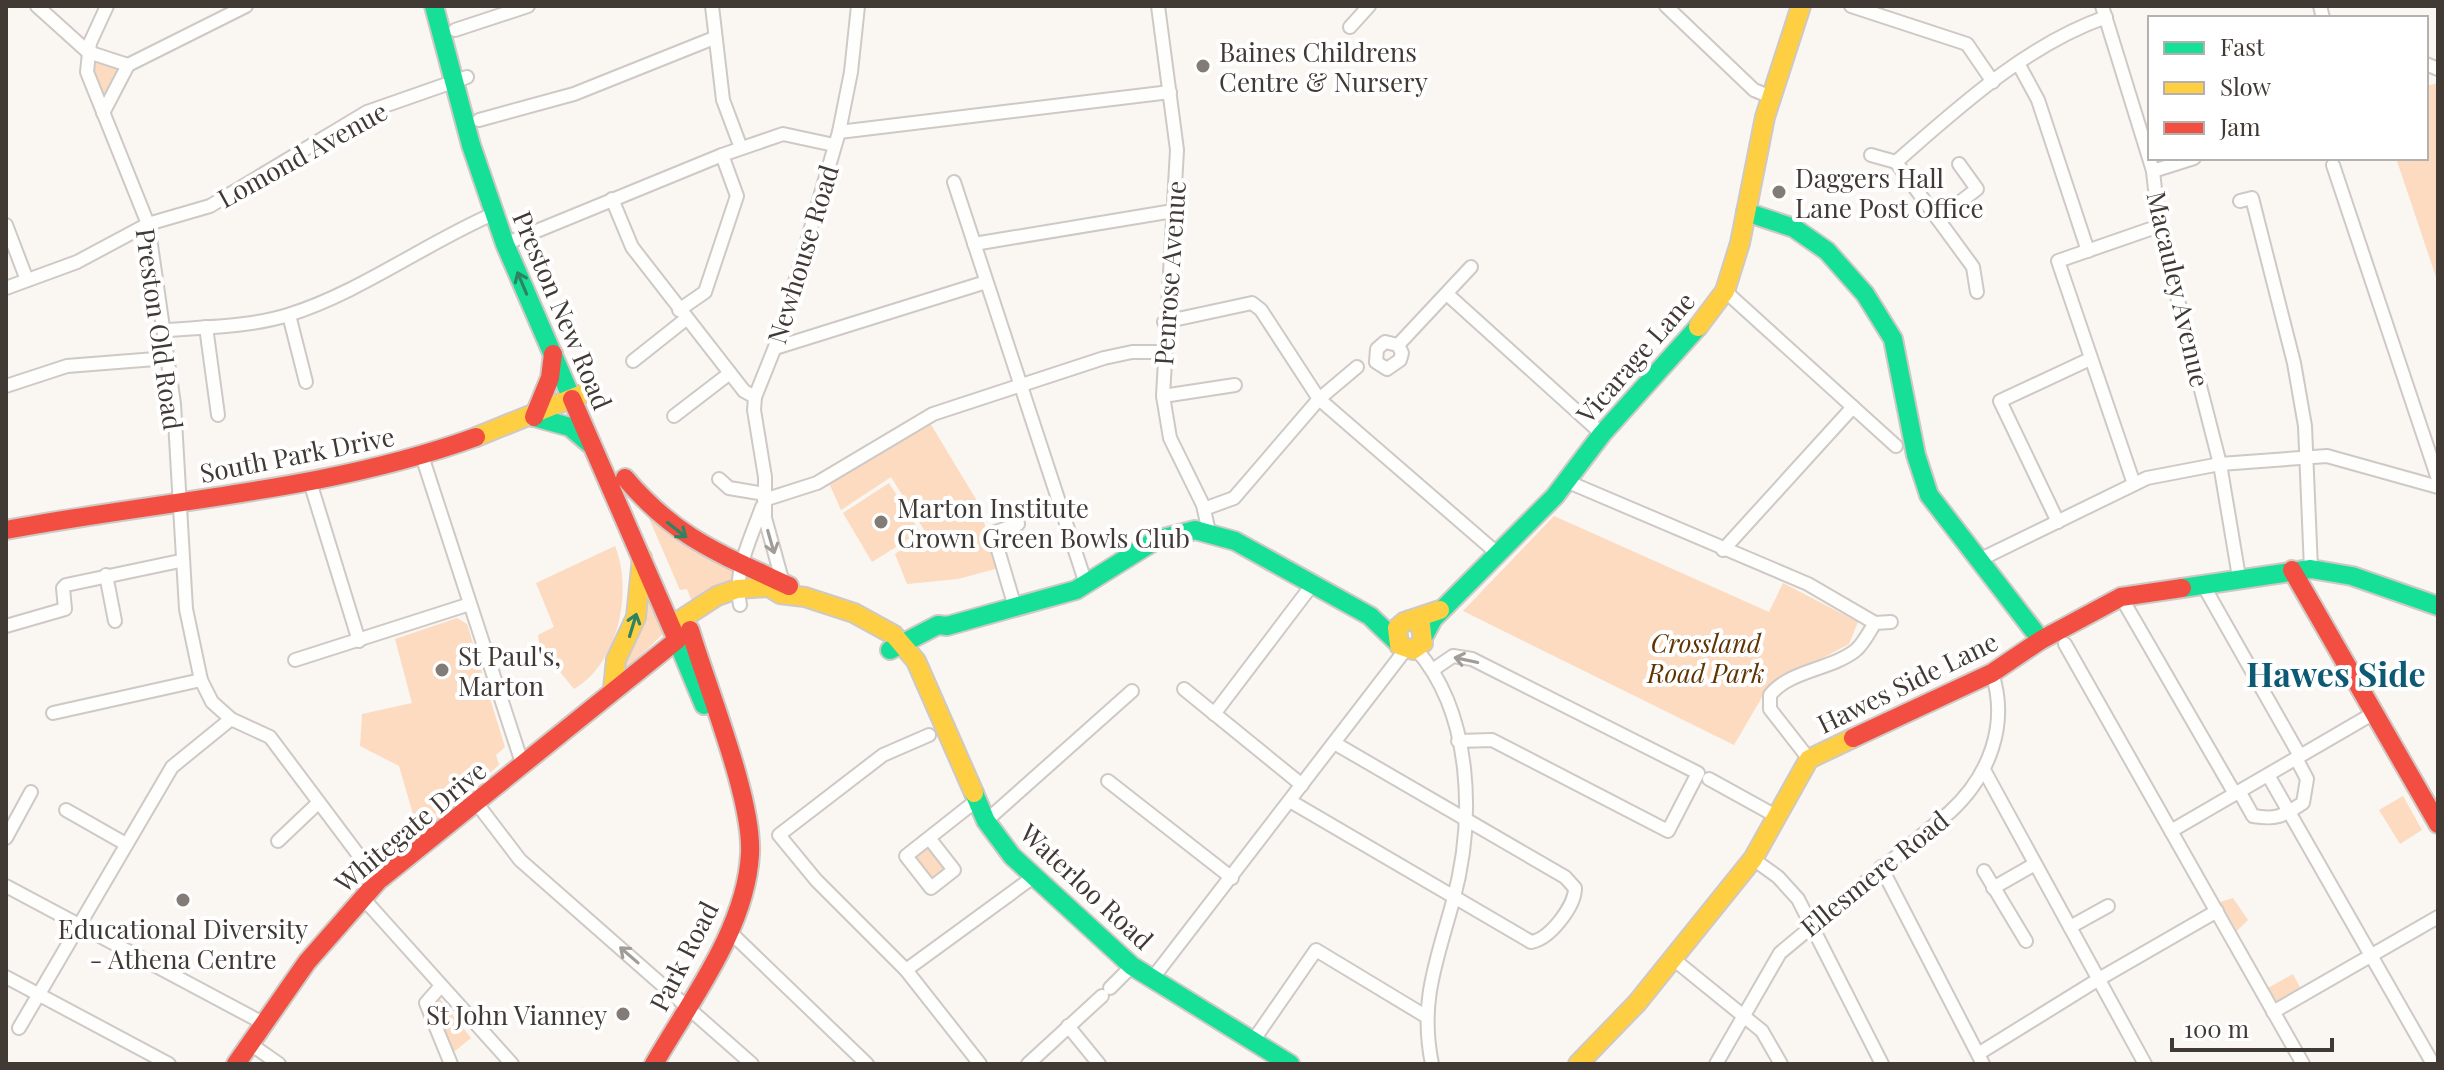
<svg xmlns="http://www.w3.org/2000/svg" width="2444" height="1070" viewBox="0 0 2444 1070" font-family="'Playfair Display',serif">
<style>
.green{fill:#fcdbc0}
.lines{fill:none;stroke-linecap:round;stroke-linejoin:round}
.street-casing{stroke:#cfc9c5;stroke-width:16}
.fast-casing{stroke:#cfc9c5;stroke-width:22}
.slow-casing{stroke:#cfc9c5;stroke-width:22}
.jam-casing{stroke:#cfc9c5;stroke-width:22}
.street{stroke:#fefefd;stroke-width:12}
.fast{stroke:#16e098;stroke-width:18}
.slow{stroke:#ffcf43;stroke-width:18}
.jam{stroke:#f24e42;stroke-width:18}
.oneway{stroke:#2e8460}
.oneway2{stroke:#a09c98}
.poi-dot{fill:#827b76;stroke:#fff;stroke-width:3}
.labels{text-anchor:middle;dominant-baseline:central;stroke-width:8;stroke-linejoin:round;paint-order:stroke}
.poi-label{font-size:26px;fill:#413933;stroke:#fff;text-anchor:start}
.street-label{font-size:26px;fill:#413933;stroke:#fff}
.park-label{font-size:26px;font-style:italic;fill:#603402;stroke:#fff}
.district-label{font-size:34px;font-weight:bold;fill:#0e5a74;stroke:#fff}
</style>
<rect width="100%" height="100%" fill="#faf6f2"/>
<!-- green -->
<g class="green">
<polygon points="91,59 119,69 103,101 91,75"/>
<polygon points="2438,83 2438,283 2396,158 2426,158 2426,86"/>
<polygon points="930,423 977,501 999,568 958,579 907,584 895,554 926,533 891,477 841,510 829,483"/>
<polygon points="889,483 920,532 872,562 843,513"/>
<polygon points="648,516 736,572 733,585 693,604 687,589 680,590"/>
<polygon points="1554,516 1769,612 1783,583 1858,622 1849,644 1768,687 1734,745 1463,611"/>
<path d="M615,546C633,591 619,663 574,689L540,647L538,635L554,627L536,583Z"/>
<polygon points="640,591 671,626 627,669 616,660"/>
<polygon points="457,618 467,624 505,747 496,755 499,765 426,829 413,814 399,766 360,746 362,714 412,703 395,639"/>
<polygon points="2403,796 2422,830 2400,844 2379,810"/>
<polygon points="929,838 954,870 931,888 906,856"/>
<polygon points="2233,898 2248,920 2237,931 2220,902"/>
<polygon points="2293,974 2302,991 2279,1005 2268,988"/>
<polygon points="440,999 471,1038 450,1055 431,1007"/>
</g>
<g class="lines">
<!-- street casing -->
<g class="street-casing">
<g id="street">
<polyline points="37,6 88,52 128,65"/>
<polyline points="107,6 90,43 87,72 148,224 174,404 186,609 201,680 212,702 231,719 270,737 378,881"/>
<polyline points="712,6 723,100 741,148"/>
<polyline points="1158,6 1177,150 1163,396 1170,438 1203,505 1209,532"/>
<polyline points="1666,6 1754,90 1771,97"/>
<polyline points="1851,6 1967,44 1993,82"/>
<polyline points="2102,6 2153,171 2159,226 2220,464 2239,577"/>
<polyline points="2320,6 2323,18"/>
<polyline points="1350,27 1369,6"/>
<polyline points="455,30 528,6"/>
<polyline points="2426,64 2438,69"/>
<polyline points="2019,65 2038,100 2088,251"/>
<polyline points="103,113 128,65 246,6"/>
<polyline points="479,120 574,94 714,38"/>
<polyline points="839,132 1170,92"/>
<path d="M1871,155L1896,162C1959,107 2026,45 2106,17"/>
<polyline points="1896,162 1973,267 1977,292"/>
<polyline points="2333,165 2438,479"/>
<polyline points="2153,171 2194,158"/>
<polyline points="954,182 1086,584"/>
<polyline points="612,199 632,247 744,391 755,397"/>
<polyline points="2240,201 2252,198 2294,363 2305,426 2311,569"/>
<polyline points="1938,219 1977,189 1959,164"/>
<polyline points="6,225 27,280"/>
<polyline points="505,244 722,155 783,134 834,145"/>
<polyline points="974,244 1173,211"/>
<polyline points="6,288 77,262 148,224 210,206 367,112 467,77"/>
<polyline points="1725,291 1896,446"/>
<polyline points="1447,294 1602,434"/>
<polyline points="679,310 705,292 737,196 722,155"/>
<polyline points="289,315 306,382"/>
<polyline points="1164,322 1252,303 1261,310 1319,399 1498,554"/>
<polyline points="206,327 218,415"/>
<path d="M166,330C206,327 249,327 288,315C361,292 424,244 493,214"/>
<polyline points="1398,345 1385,342 1377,349 1376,362 1387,369 1400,360 1402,353 1398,345 1471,267"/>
<polyline points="775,348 986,282"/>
<polyline points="633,361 686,319"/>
<polyline points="6,386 67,366 168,358"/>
<polyline points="1163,396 1235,385"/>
<polyline points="674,416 730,373"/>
<polyline points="422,456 523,766"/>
<polyline points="719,479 729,488 765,494"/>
<polyline points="1566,481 1808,584 1875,623"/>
<polyline points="310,482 359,641"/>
<polyline points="2134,484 2058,261 2159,226"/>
<polyline points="764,500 817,483 933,414 1104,358 1132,352 1162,352"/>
<polyline points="1204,509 1234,498 1319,399 1357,367"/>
<polyline points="2058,522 2000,401 2090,359"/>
<polyline points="1723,550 1853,407"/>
<polyline points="1977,561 2147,478 2220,464 2327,456 2438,487"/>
<polyline points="106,575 115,621"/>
<polyline points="783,583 765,518 765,477 754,410 755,397 779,337 839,132 851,72 858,6"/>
<polyline points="2202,583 2300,756"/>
<polyline points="2121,597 2235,794"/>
<path d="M740,605C733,572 751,538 762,507"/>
<polyline points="1015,607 993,533 1018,524"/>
<polyline points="6,626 65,609 63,588 66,585 180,561"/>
<polyline points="2065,644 2303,1064"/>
<path d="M1416,649C1473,714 1475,821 1453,901C1437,961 1419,1001 1432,1064"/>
<polyline points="295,660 470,604"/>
<polyline points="1434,669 1453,656 1472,659 1698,773 1668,831 1492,740 1458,741"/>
<polyline points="1184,689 1302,785"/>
<polyline points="53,713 201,680"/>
<polyline points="1214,714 1312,585"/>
<polyline points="929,735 883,755 779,835 816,880 906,970 980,1064"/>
<path d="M1809,759L1770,709V695C1790,670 1831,670 1856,650C1864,643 1869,632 1875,623L1891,622"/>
<polyline points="1984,770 2145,1064"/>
<polyline points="2268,775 2433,1064"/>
<polyline points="1709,779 1776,816"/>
<polyline points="1108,781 1232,878"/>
<path d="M2239,791L2253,816C2278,820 2282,816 2303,803L2307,779L2296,758"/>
<polyline points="475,801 520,860 752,1064"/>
<path d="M1290,801L1531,942C1550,939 1575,906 1575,888L1565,877L1336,744"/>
<polyline points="66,810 124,843"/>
<polyline points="986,821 1132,691"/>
<polyline points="2171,831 2374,713"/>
<polyline points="6,838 31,792"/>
<polyline points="929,838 954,870 931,888 906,856 977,800"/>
<polyline points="278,841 318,803"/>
<polyline points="1753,859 1778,877 1798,899 1882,1064"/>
<polyline points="1881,867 1983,1064"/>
<polyline points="1984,871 2026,941"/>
<polyline points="6,886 263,1023"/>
<polyline points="1993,888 2035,864"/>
<polyline points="362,897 512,1064"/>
<polyline points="2070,927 2108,906"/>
<polyline points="729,931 867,1064"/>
<polyline points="1672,958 1762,1031 1781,1064"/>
<polyline points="906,970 1032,878"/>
<polyline points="6,977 169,1064"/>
<polyline points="1152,979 1406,649"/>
<polyline points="440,987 426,1003 451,1064"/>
<polyline points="1110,988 1132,966"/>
<polyline points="2273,1012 2438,917"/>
<polyline points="1068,1026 1099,1064"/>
<polyline points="19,1028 172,767 231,719"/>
<polyline points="1253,1041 1316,950 1427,1017"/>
<polyline points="249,1043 279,1064"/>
<polyline points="1978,1054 2099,979 2217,911"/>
<polyline points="1028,1064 1102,996"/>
<path d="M1716,1064L1780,953L1950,812C1989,776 2009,725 1992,673"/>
</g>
</g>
<!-- fast casing -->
<g class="fast-casing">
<g id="fast">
<polyline points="434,6 471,145 505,244 572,399"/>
<polyline points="1746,212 1794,228 1827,251 1865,294 1893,339 1916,455 1929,495 2041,640"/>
<polyline points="534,417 570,427 590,444"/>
<polyline points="2182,588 2311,569 2352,576 2438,606"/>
<polyline points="1425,634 1433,619 1555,496 1602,434 1698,327"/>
<polyline points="677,640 704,705"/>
<polyline points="890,650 938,625 947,626 1076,590 1156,540 1195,530 1235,541 1370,616 1397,642"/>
<polyline points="974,793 986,821 1012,856 1132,966 1290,1064"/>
</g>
</g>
<!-- slow casing -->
<g class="slow-casing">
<g id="slow">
<polyline points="1698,327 1725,291 1740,243 1765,117 1801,6"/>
<polyline points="476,437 587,392"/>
<polyline points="1409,620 1421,625 1423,643 1413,650 1399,645 1397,628 1404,622 1440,610"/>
<polyline points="671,626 717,596 737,589 769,587 780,594 805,597 854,613 894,635 916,661 974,793"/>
<polyline points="613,689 616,660 636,617 642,558"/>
<polyline points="1578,1064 1637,1003 1753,859 1809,759 1853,738"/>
</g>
</g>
<!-- jam casing -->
<g class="jam-casing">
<g id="jam">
<polyline points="572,399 677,640"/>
<polyline points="534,417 550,378 553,354"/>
<path d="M625,478C677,539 719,553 789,586"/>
<path d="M6,530C163,500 324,492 476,437"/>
<polyline points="2292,570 2438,824"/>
<polyline points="1853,738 1992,673 2041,640 2121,597 2182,588"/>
<polyline points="236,1064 307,962 378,881 677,640"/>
<path d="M654,1064C690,1001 746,929 750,854C753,799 707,687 690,630"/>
</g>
</g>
<!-- street -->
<use href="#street" class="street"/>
<!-- fast -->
<use href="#fast" class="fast"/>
<!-- slow -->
<use href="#slow" class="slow"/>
<!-- jam -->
<use href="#jam" class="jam"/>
</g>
<!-- one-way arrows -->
<defs><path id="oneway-shaft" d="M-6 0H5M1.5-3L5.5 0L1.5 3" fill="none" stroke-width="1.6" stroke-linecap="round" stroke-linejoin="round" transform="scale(2)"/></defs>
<g class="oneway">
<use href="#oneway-shaft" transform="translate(522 283) rotate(-113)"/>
<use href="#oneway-shaft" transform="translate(677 530) rotate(38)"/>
<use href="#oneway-shaft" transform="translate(633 625) rotate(-73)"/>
</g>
<g class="oneway2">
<use href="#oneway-shaft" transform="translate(771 542) rotate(74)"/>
<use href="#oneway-shaft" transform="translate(1466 660) rotate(-168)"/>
<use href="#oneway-shaft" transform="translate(629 955) rotate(-139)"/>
</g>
<!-- markers -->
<g class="poi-dot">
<circle cx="1203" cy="66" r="8"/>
<circle cx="1779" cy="192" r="8"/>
<circle cx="881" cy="522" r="8"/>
<circle cx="442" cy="670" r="8"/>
<circle cx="183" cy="900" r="8"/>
<circle cx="623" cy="1014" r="8"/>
</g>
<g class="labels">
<!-- poi labels -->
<g class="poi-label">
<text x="1219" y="51">Baines Childrens<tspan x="1219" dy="30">Centre &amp; Nursery</tspan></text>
<text x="1795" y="177">Daggers Hall<tspan x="1795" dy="30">Lane Post Office</tspan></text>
<text x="897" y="507">Marton Institute<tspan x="897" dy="30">Crown Green Bowls Club</tspan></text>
<text x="458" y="655">St Paul's,<tspan x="458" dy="30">Marton</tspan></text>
<text x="183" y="928" text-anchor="middle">Educational Diversity<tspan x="183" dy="30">- Athena Centre</tspan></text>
<text x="607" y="1014" text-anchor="end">St John Vianney</text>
</g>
<!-- street labels -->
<g class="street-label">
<text transform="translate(302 154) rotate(-29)">Lomond Avenue</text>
<text transform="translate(802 254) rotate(-73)">Newhouse Road</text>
<text transform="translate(1169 273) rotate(-86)">Penrose Avenue</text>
<text transform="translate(2179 289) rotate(77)">Macauley Avenue</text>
<text transform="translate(563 310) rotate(67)">Preston New Road</text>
<text transform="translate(160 329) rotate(82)">Preston Old Road</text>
<text transform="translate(1635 357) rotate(-49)">Vicarage Lane</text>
<text transform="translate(297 454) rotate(-11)">South Park Drive</text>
<text transform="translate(1907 682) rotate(-26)">Hawes Side Lane</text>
<text transform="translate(410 826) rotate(-40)">Whitegate Drive</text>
<text transform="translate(1874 873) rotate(-39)">Ellesmere Road</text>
<text transform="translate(1087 886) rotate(43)">Waterloo Road</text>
<text transform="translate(683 956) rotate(-63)">Park Road</text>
</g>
<!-- park labels -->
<g class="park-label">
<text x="1706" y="642">Crossland<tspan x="1706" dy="30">Road Park</tspan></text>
</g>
<!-- district labels -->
<g class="district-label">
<text x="2336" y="673">Hawes Side</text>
</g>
</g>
<!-- border -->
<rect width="2444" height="1070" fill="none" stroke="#413933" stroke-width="16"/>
<!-- legend -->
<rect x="2148" y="16" width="280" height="144" fill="#ffffff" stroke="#b3b0ad" stroke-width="2"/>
<rect x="2164" y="42" width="40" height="12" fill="#16e098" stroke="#b3b0ad" stroke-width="2"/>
<text x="2220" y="56" font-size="24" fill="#413933">Fast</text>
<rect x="2164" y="82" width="40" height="12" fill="#ffcf43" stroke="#b3b0ad" stroke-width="2"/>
<text x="2220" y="96" font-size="24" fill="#413933">Slow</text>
<rect x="2164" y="122" width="40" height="12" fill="#f24e42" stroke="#b3b0ad" stroke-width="2"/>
<text x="2220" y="136" font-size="24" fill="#413933">Jam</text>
<!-- scale -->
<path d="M2172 1038v12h160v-12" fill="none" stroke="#413933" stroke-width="4"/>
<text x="2184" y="1038" font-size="24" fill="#413933" stroke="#ffffff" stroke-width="6" paint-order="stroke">100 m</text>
</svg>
